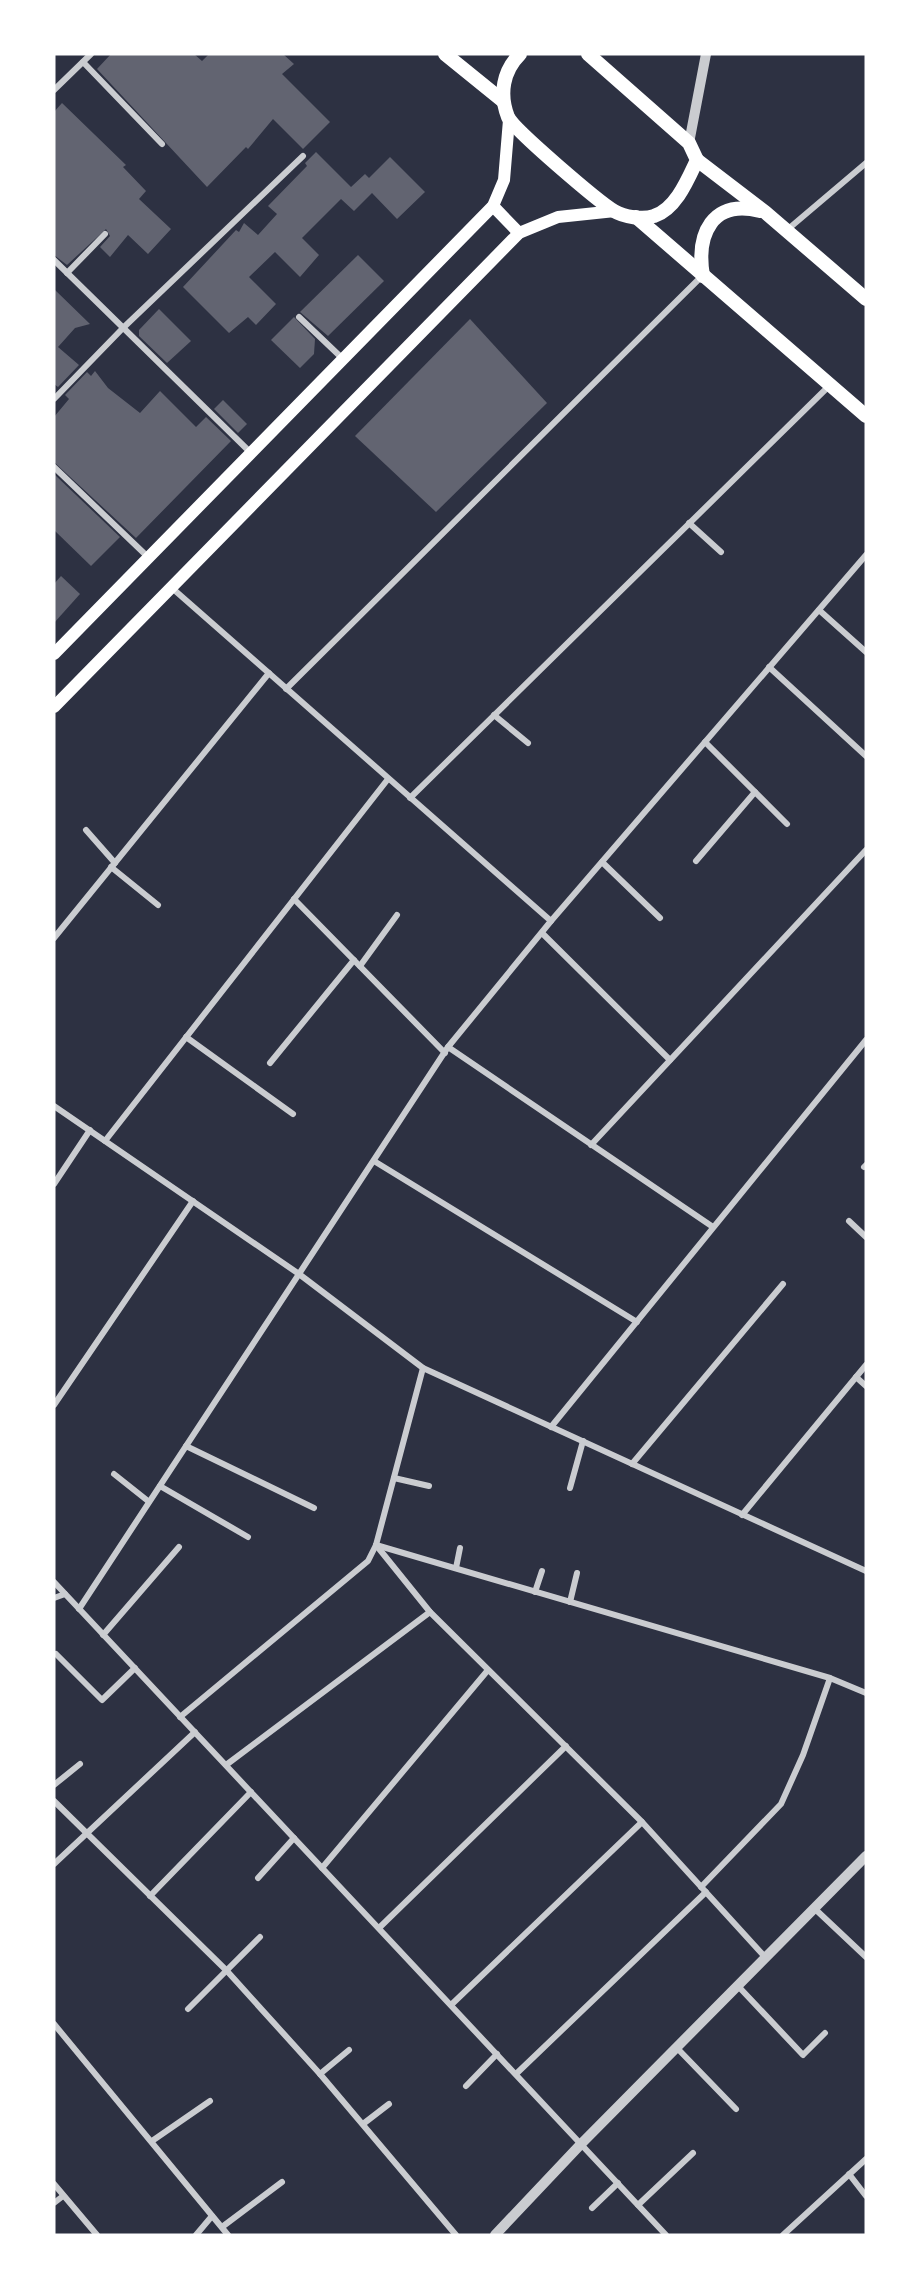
<svg xmlns="http://www.w3.org/2000/svg" width="920" height="2289" viewBox="0 0 920 2289" font-family="'Noto Serif',serif">
<style>
.building{fill:#626471}
.lines{fill:none;stroke-linecap:round;stroke-linejoin:round}
.minor{stroke:#caccd0;stroke-width:6}
.tertiary{stroke:#caccd0;stroke-width:10}
.secondary{stroke:#fff;stroke-width:12}
.primary{stroke:#fff;stroke-width:14}
</style>
<rect width="100%" height="100%" fill="#2d3142"/>
<!-- building -->
<g class="building">
<polygon points="111,54 194,54 202,61 209,54 283,54 294,64 282,74 330,122 303,149 273,119 248,149 246,147 207,187 97,69"/>
<polygon points="62,103 126,165 123,167 146,191 139,199 171,229 148,254 128,235 110,257 100,247 110,236 106,229 67,265 54,255 54,112"/>
<polygon points="316,152 351,187 365,174 369,178 390,157 425,192 397,219 372,193 354,211 341,199 302,238 319,255 300,277 275,252 249,277 276,304 256,325 248,317 229,333 183,287 236,230 239,232 244,223 258,235 277,214 268,206 307,166 305,163"/>
<polygon points="358,255 384,281 328,336 300,312"/>
<polygon points="54,289 90,324 75,328 58,347 79,365 58,387 54,384"/>
<polygon points="159,309 191,341 167,363 139,336 139,330"/>
<polygon points="294,317 315,339 314,354 300,368 271,340"/>
<polygon points="470,319 547,403 436,512 355,436"/>
<polygon points="95,371 108,388 140,413 160,391 196,427 206,417 231,441 136,538 54,462 54,417 69,399 65,395 87,372 91,376"/>
<polygon points="223,400 247,424 238,433 214,409"/>
<polygon points="54,474 120,537 91,566 54,530"/>
<polygon points="61,576 80,594 54,623 54,584"/>
</g>
<g class="lines">
<!-- minor -->
<g class="minor">
<polyline points="83,62 162,144"/>
<polyline points="54,90 91,54"/>
<polyline points="787,230 866,163"/>
<polyline points="54,260 251,453"/>
<polyline points="67,273 105,234"/>
<polyline points="299,317 343,359"/>
<polyline points="54,399 123,328 303,156"/>
<polyline points="54,467 149,558"/>
<polyline points="689,523 721,552"/>
<polyline points="172,588 551,921"/>
<polyline points="819,610 866,652"/>
<polyline points="769,667 866,756"/>
<polyline points="286,689 702,276"/>
<polyline points="494,715 528,743"/>
<polyline points="705,742 787,824"/>
<polyline points="410,798 829,386"/>
<polyline points="86,830 115,863"/>
<polyline points="696,861 755,792"/>
<polyline points="602,862 660,918"/>
<polyline points="111,867 158,905"/>
<polyline points="294,899 445,1053"/>
<polyline points="542,933 670,1060"/>
<polyline points="54,938 269,673"/>
<polyline points="360,966 397,915"/>
<polyline points="186,1037 293,1114"/>
<polyline points="448,1047 713,1227"/>
<polyline points="270,1063 354,960"/>
<polyline points="54,1106 299,1274 423,1368 866,1571"/>
<polyline points="105,1141 388,779"/>
<polyline points="591,1145 866,850"/>
<polyline points="374,1161 637,1322"/>
<polyline points="864,1167 866,1165"/>
<polyline points="54,1184 90,1130"/>
<polyline points="849,1221 866,1237"/>
<polyline points="856,1377 866,1386"/>
<polyline points="54,1405 193,1201"/>
<polyline points="551,1427 866,1040"/>
<polyline points="186,1446 314,1508"/>
<polyline points="632,1464 783,1284"/>
<polyline points="114,1474 148,1501"/>
<polyline points="394,1478 429,1486"/>
<polyline points="160,1486 248,1537"/>
<polyline points="570,1488 583,1441"/>
<polyline points="742,1515 866,1365"/>
<polyline points="376,1545 430,1612 642,1822 765,1957"/>
<polyline points="376,1545 830,1678 866,1693"/>
<polyline points="456,1568 460,1548"/>
<polyline points="54,1582 666,2235"/>
<polyline points="535,1592 542,1571"/>
<polyline points="54,1598 65,1594"/>
<polyline points="570,1602 577,1573"/>
<polyline points="79,1609 448,1047 551,921 866,555"/>
<polyline points="103,1635 179,1547"/>
<polyline points="56,1654 102,1700 135,1668"/>
<polyline points="180,1717 368,1561 376,1545 423,1368"/>
<polyline points="226,1765 430,1612"/>
<polyline points="54,1785 80,1764"/>
<polyline points="54,1801 227,1971 320,2074 456,2235"/>
<polyline points="54,1864 195,1732"/>
<polyline points="322,1868 488,1670"/>
<polyline points="258,1878 294,1838"/>
<polyline points="701,1887 781,1804 803,1755 830,1678"/>
<polyline points="150,1896 251,1792"/>
<polyline points="814,1908 866,1957"/>
<polyline points="379,1928 566,1746"/>
<polyline points="738,1986 803,2055 825,2033"/>
<polyline points="451,2005 642,1822"/>
<polyline points="188,2009 260,1937"/>
<polyline points="54,2024 228,2235"/>
<polyline points="677,2048 736,2109"/>
<polyline points="320,2074 349,2050"/>
<polyline points="516,2074 706,1892"/>
<polyline points="466,2086 497,2054"/>
<polyline points="363,2124 389,2104"/>
<polyline points="152,2141 210,2101"/>
<polyline points="849,2174 866,2196"/>
<polyline points="54,2184 97,2235"/>
<polyline points="54,2203 63,2196"/>
<polyline points="638,2205 693,2153"/>
<polyline points="592,2208 618,2183"/>
<polyline points="222,2227 282,2182"/>
<polyline points="196,2235 212,2216"/>
<polyline points="783,2235 866,2159"/>
</g>
<!-- tertiary -->
<g class="tertiary">
<polyline points="689,143 706,54"/>
<polyline points="495,2235 581,2144 866,1856"/>
</g>
<!-- secondary -->
<g class="secondary">
<polyline points="493,206 519,233"/>
<polyline points="54,654 493,206 504,180 509,120"/>
<polyline points="54,707 519,233 558,217 615,211"/>
</g>
<!-- primary -->
<g class="primary">
<polyline points="445,54 503,101"/>
<path d="M520,54C503,71 499,94 508,117C514,130 599,202 614,211C624,217 643,220 654,216C676,209 688,179 697,160L689,143L588,54"/>
<polyline points="697,160 765,212 866,299"/>
<polyline points="636,217 866,416"/>
<path d="M703,276C696,234 712,199 760,211"/>
</g>
</g>
<!-- border -->
<rect width="920" height="2289" fill="none" stroke="#ffffff" stroke-width="111"/>
</svg>
